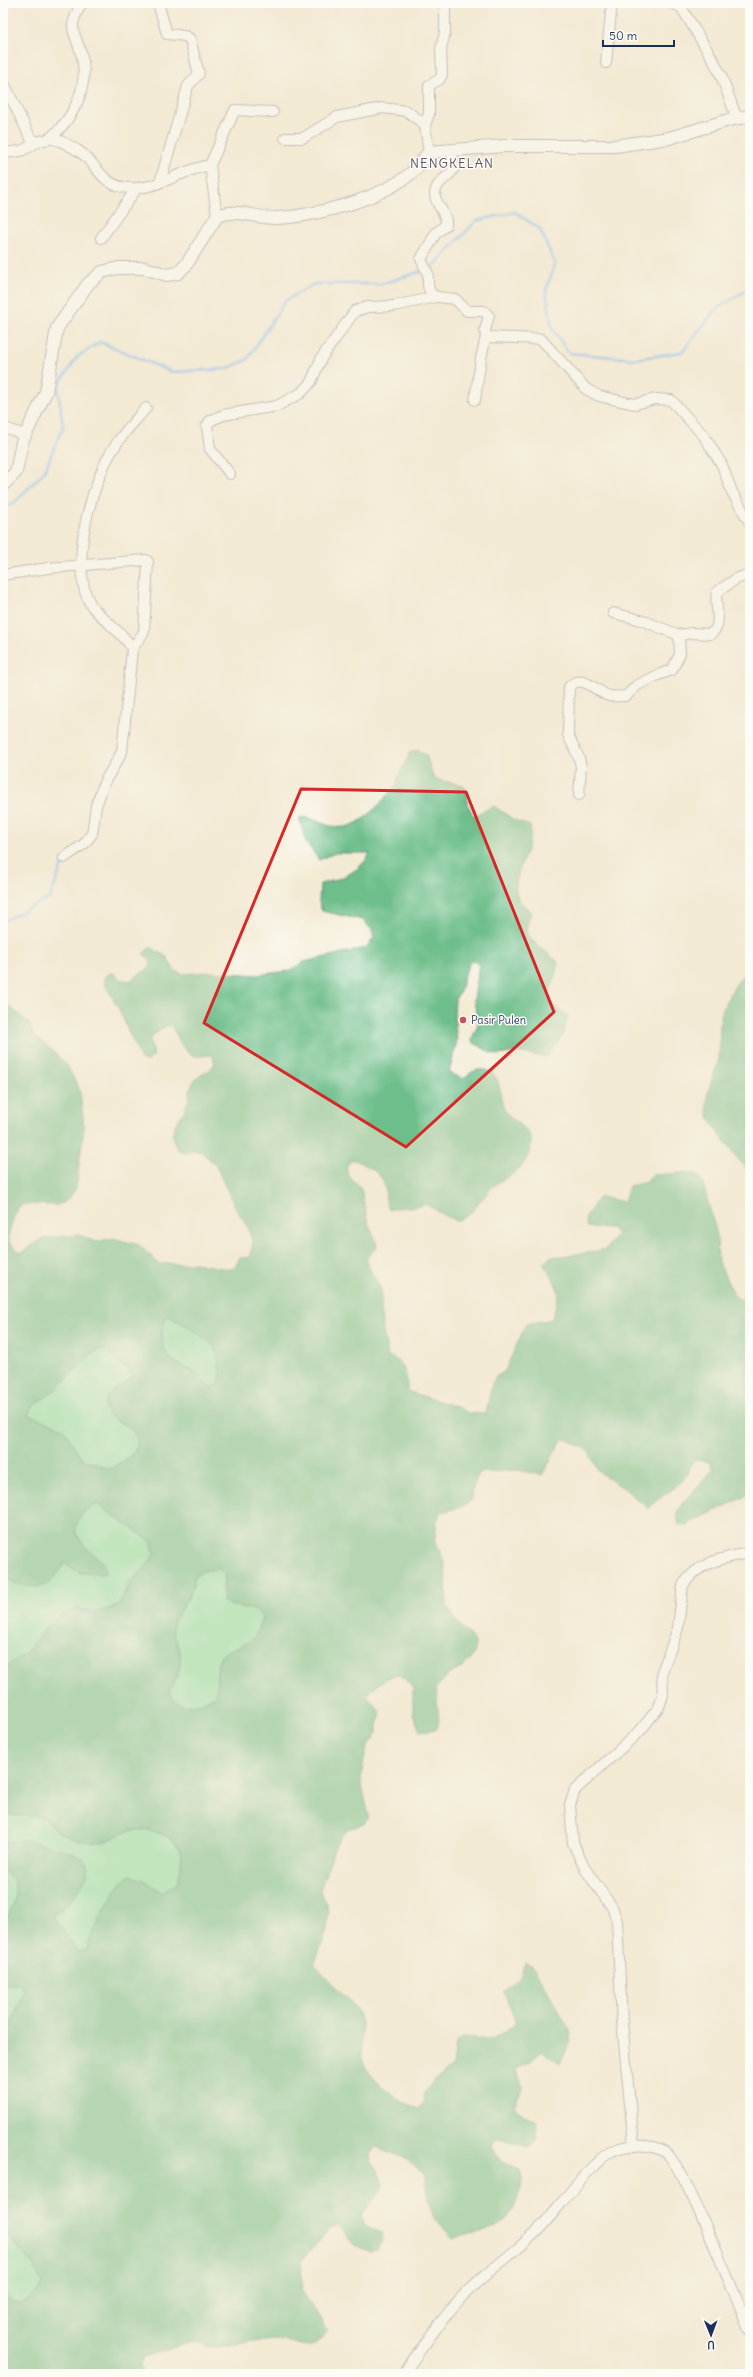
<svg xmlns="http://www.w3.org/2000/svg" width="753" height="2377" viewBox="0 0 753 2377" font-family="Delius,sans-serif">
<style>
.green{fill:#87dfa4;stroke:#518781}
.forest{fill:#6dbe8a;stroke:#447674;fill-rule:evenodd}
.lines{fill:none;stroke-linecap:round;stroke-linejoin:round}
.stream{stroke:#82b8f1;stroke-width:3}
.minor-casing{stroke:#878c98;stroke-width:12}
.tertiary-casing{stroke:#878c98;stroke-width:14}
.minor{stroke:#fff;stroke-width:10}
.tertiary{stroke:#fff;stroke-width:12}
.marked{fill:none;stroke:#d62828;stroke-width:3;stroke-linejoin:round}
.poi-dot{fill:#d1495b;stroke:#fdfcf7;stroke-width:1.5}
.labels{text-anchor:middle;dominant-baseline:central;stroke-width:3;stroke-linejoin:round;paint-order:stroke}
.poi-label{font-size:11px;fill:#1b2f5e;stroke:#fdfcf7;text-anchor:start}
.quarter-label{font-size:13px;letter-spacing:1px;fill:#625763;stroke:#fdfcf7}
</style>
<rect width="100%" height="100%" fill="#fdfcf7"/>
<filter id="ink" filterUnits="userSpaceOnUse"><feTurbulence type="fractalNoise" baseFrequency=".025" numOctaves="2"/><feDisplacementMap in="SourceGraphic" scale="8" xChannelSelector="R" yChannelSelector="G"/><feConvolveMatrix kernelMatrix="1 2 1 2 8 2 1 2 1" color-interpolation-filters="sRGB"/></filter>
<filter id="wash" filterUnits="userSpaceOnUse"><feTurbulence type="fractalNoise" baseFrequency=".012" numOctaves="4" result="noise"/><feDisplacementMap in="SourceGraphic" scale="16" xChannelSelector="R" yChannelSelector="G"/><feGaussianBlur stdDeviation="0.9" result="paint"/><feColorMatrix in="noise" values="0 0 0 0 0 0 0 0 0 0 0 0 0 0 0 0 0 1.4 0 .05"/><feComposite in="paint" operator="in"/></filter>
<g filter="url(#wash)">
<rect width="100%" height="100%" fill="#f3ead3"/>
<!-- green -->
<g class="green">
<path d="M166,1316C177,1318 209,1338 215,1348C218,1352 218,1360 219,1366C223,1377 221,1382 210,1388C203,1383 200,1377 193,1371C188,1368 181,1367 176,1363C158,1352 161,1334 166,1316Z"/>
<path d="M100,1349L109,1351C115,1362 126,1366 133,1376L128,1382L112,1391L116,1421C121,1423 129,1426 133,1430C150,1448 121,1462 109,1469L85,1460L79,1455L63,1428L29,1416L31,1407L53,1392L92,1353Z"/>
<path d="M97,1504L151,1541L155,1554L145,1568L131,1581L118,1606C102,1612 93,1613 77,1608L35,1642L24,1655L10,1663L3,1670V1578C16,1583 40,1593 51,1581C57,1575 59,1568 65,1563L80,1573L98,1574L105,1565C84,1545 54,1524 97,1504Z"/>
<path d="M219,1569L225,1575L222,1591L230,1605L256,1610L262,1616C257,1656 228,1640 219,1660C216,1670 217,1685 216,1695C200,1706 177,1714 169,1691C178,1678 183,1664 179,1647C176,1639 171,1633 173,1624C179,1606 195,1596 194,1577L202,1571Z"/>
<path d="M3,1814L45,1817C55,1835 78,1842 98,1843C107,1843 118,1834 127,1831C142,1827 176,1833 180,1851C183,1862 180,1873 177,1884L161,1892L146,1881L109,1905L100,1919L86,1950L78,1952L52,1916L68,1905L8,1841L3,1844Z"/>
<polygon points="3,1871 15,1883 15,1902 3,1924"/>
<polygon points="3,1984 20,1984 24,1992 8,2032 3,2051"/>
<path d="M3,2230L32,2264L43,2284C34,2295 27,2307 11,2301C8,2300 6,2297 3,2296Z"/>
</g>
<!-- forest -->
<g class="forest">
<path d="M418,750L426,755L434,779L463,785L468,792L467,802L473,816L494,806L514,820L530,826C535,849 508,876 518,899C520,903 527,908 531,912L526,928L528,937L558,962L554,981L547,996L552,1004L568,1016L562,1037L547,1057L516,1052L499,1055L491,1053L471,1041L478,1025L474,1000L479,964L471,960L464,975L460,992L455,999L454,1016L457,1040L449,1073L464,1079C470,1073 476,1068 485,1070C505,1074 497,1100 506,1112C518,1129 541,1128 527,1158C519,1175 498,1179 488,1192C476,1205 473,1216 455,1221L425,1204C409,1211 403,1204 389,1210C384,1201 387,1194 384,1184C381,1171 363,1164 352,1159L346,1167L349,1176L361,1188L368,1223L376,1240L377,1248L370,1253L366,1261L381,1290L382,1326L388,1356C406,1363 407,1373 407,1391L460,1408L468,1413L486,1414L492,1384L497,1376L505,1371L526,1324L552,1319L559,1293L553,1278L543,1264L550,1257L586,1253L606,1249L617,1235L612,1228L587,1227L585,1218L599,1197L624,1202L629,1186L647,1182L652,1175C661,1175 690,1171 695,1173C698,1175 700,1178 702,1181L717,1235L718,1261L733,1294L740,1300L747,1295L745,1278L750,1274V1494L688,1524L679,1525C678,1520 676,1515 678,1510C679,1505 707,1478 713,1469L709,1462L696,1459C689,1466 688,1473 682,1480C673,1492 657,1497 649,1509L625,1489L599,1472L587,1449L563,1438L542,1475L517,1470L479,1473C463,1506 484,1502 441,1512L437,1520L435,1539L445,1564L447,1606L457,1622L475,1641V1654L463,1667L448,1675L436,1688L439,1721L437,1729L420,1731L413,1714V1688L400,1675C386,1675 377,1685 367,1695L379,1709L380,1717L377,1733L367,1747L363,1765L361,1781L369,1817L364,1824L347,1829L336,1844L321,1887L322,1896L327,1903L328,1912L327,1931L314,1965C326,1980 353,1999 359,2015C364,2030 359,2046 363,2061C369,2080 401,2103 419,2109L425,2102L423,2094L438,2077L453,2067L456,2042L464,2037L492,2039L515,2024C515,2011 505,2004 504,1992L519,1979L525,1963L533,1967L571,2032L570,2041L560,2064L542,2051C536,2054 535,2057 530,2062C525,2066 520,2066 516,2071L523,2087L514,2106L520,2112L536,2121L535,2140L528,2146L503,2139H494L491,2147C500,2158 506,2166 520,2170C524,2180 521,2187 518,2197C510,2231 483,2231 453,2238L434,2219L429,2202L426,2176L407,2159L376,2147L370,2154C373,2167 382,2174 383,2187L361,2217L365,2225L381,2233L382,2241L378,2249L370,2252L355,2245L338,2226L330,2229L301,2261L303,2293L328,2330C323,2336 318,2345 310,2346C302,2347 289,2340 277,2340C254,2341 231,2345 209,2348L201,2343L193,2342L143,2357L140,2367L143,2374H3V2296C6,2297 8,2300 11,2301C27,2307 35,2295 43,2284L32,2264L3,2230V2051L8,2032L24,1992L20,1984H3V1924L15,1902V1883L3,1871V1844C17,1834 70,1850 83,1859C85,1861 87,1865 89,1867C83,1890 71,1902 52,1916L78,1952L86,1950C94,1931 114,1885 130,1875L146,1881L161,1892L177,1884C180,1873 183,1862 180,1851C176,1833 142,1827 127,1831C118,1834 107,1843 98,1843C78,1842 55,1835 45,1817L3,1814V1670L10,1663L24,1655L45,1628L59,1616L77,1608L93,1613L102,1612L118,1606L131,1581L145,1568L155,1554L151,1541L97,1504C88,1508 81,1513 77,1523C68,1544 103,1553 106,1573C90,1576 78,1573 65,1563C59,1568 57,1575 51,1581C40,1593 16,1583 3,1578V1001L28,1022L36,1038L44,1043L67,1065L80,1091L84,1127L76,1189L65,1202L57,1205L24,1204L17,1208L9,1233V1242L21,1253L43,1238L79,1235L96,1242L113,1238L139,1245L159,1264L195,1263L228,1269L236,1266L239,1258L249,1257L253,1244L247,1224L237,1211L215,1164L202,1152L193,1150L186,1153L177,1149C166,1125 180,1124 187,1104C190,1097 189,1088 194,1081C200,1074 209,1072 215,1063L212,1055C207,1055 201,1057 196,1056C182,1055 178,1033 170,1025L162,1028L150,1039L154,1056L148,1061L141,1060L118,1007L105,985V976L113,972L120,979L129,981L151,967L150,959L143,954L150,947L166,956L175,971L184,974L211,972L257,975L289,971L304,962L366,948L374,938L372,930L363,920L322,911L319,902L320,884C339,880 361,872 370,853H335L319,860L306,842L299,818C313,816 321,825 335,827C361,831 382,801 397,784C397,772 407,765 409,753ZM166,1316C176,1318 209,1339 215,1348C218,1353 218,1360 219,1366C223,1377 221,1383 210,1388C203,1384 200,1377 193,1371C188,1368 181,1367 176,1363C158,1352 160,1333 166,1316ZM100,1349L109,1352C115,1362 126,1366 133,1376C126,1385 112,1388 107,1398C95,1423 139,1420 137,1444C137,1447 135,1453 132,1455C126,1461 116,1465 109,1469L85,1460L79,1455L63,1428L29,1415L31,1407L53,1392L92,1353ZM219,1569L225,1575L223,1601C236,1609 252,1605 262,1616C257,1656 227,1640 219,1660C216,1670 217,1685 216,1695C200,1706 177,1714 169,1691C178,1677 183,1664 179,1647C176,1639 171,1633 173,1624C179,1606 194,1596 194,1577L202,1571Z"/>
<path d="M742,976H750V1175C740,1160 708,1124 707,1109C705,1093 714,1077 718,1062C721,1050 719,1037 720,1025C721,1006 731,991 742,976Z"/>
</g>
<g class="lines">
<!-- stream -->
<g class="stream">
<polyline points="3,507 14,503 44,472 63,427 58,386 77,357 100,342 172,372 226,369 247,360 285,301 314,284 381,284 432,268 476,221 515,212 540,229 555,264 546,290 552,328 569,353 635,359 682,352 716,309 750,288"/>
<polyline points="3,921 50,898 64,860"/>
</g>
</g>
</g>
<g filter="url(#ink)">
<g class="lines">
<!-- minor casing -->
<g class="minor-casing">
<g id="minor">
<polyline points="158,3 167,34 185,36 190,39 199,74 188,86 160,182"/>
<polyline points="671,3 681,7 712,58 721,75 737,119"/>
<polyline points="606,63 612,3"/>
<path d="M3,81L30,137L34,141C40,142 43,140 49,139C58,138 69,145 77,150C98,162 99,186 129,188C157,190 183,169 210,165L217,216"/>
<polyline points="285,138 303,138 337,117 382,108 407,111 425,125"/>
<path d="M49,139C73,119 89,89 82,57C76,30 65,32 82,3"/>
<path d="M451,151L454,168C450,177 439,180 436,189C431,203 448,212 446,225L436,233L421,259L428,274V286L431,294L438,297L455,299L467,311H484L489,316L485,330L486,337L541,339L586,389L599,396L629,403L636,404L655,399L671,400L704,436L722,465L732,492L750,523"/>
<polyline points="429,152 425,125 429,114 429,85 439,80 442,75 441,49 445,32 445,3"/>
<polyline points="3,153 21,151 38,142"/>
<polyline points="210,165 235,110 273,112"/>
<polyline points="101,238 137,188"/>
<polyline points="475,400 481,358 486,337"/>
<polyline points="3,427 24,435"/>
<polyline points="230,474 210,449 207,426 210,421 223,415 277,406 301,393 311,382 322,357 355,311 368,307 394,306 436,297"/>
<polyline points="3,575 48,568 146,560 148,562 144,632 132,649"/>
<path d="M613,613L641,620L679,635L692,633L710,634C725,626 713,604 717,592L736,579L750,574"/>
<path d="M579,795L581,767L579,758L568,735L569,687C582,672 596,692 609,696C615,697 620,696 626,696L636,686L658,675L672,670L680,654L679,635"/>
<path d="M64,858L84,844L92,834L96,806L104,783L122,752L132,649C129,638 100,618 91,605C67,567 92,478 117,443C125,431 136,420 146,408"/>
<path d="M634,2146L622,2022L617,1921L612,1907L585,1869L573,1843L570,1805L575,1790L640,1731L659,1707L663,1695L662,1672L678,1628L683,1585C698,1562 725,1557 750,1553"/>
<path d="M403,2374C425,2345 445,2312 472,2287C494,2266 519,2250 540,2228C559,2208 591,2162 612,2151C627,2144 650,2143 665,2152C684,2164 737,2302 750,2331"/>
</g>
</g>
<!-- tertiary casing -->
<g class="tertiary-casing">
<path id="tertiary" d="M3,485L16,472L22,442L46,392L57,328L88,284L102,272L118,268H144L167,275L178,273L186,265L217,216C238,207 255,219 277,218C316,216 381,199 411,173C418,168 423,159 429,152L504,146H615L669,138L729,120L750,116"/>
</g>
<!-- minor -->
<use href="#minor" class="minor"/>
<!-- tertiary -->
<use href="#tertiary" class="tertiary"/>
</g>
</g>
<!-- marked area -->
<path d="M0 0H753V2377H0ZM301,789L466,792L554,1012L406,1147L204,1023Z" fill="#f3ead3" fill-opacity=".55" fill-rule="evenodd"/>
<path class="marked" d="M301,789L466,792L554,1012L406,1147L204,1023Z"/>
<!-- markers -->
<circle class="poi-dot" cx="463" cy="1020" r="4"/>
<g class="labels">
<!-- poi labels -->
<g class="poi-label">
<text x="471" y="1020">Pasir Pulen</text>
</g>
<!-- quarter labels -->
<g class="quarter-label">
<text x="452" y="163">NENGKELAN</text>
</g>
</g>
<!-- margin -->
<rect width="753" height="2377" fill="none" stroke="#fdfcf7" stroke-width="16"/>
<!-- north arrow -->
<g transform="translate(711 2335) rotate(179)" stroke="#fdfcf7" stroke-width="3" paint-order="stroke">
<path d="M0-3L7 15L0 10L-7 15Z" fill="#1b2f5e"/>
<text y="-6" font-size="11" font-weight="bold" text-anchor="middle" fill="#1b2f5e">U</text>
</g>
<!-- scale -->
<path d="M603 40v6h71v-6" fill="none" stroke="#1b2f5e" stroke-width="2"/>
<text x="609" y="40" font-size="12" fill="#1b2f5e" stroke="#fdfcf7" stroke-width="3" paint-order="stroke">50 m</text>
</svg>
